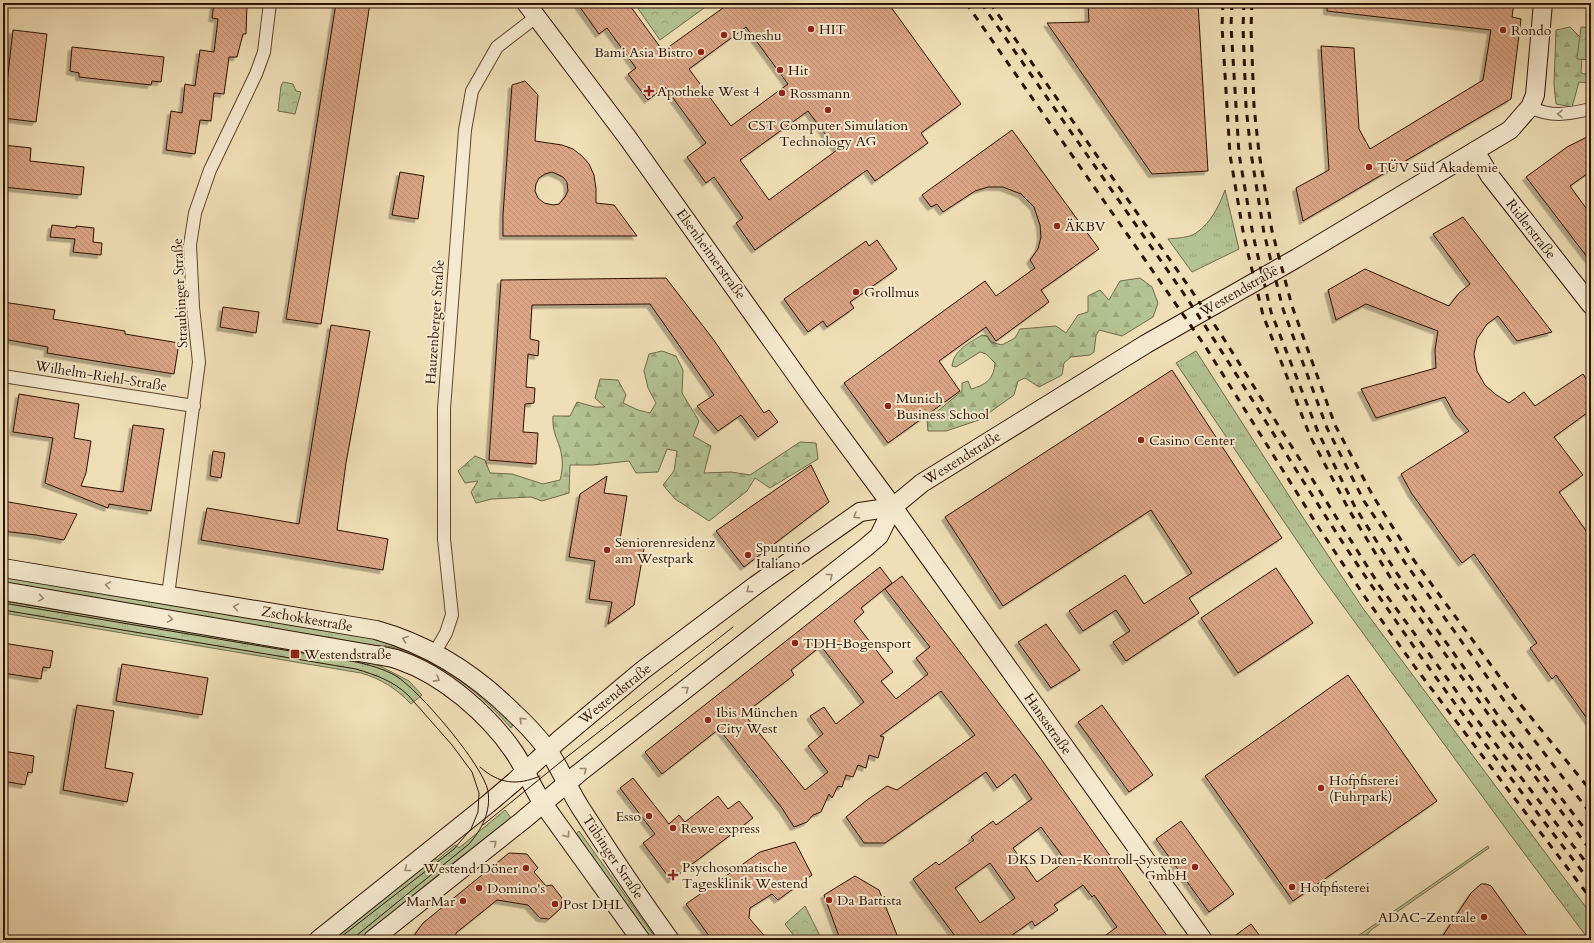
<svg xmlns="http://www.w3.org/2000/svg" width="1594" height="943" viewBox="0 0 1594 943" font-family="Cardo,serif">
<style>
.grass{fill:url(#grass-tufts);stroke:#706a4a}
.forest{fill:url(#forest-firs);stroke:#706a4a}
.park{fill:url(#park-crowns);stroke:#706a4a}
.building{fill:url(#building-back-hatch);stroke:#2c1100;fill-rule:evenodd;filter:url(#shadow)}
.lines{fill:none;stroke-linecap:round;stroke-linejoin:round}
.street-casing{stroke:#5d442e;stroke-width:14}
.secondary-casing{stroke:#2c1100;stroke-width:20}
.street{stroke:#f5ead0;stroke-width:12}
.secondary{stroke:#f5ead0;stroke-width:18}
.tram{stroke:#2c1100;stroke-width:1}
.rail{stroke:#2c1100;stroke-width:3;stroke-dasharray:7 7;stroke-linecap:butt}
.oneway{stroke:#9b8872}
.poi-dot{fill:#8f2418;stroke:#f5ead0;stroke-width:1.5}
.labels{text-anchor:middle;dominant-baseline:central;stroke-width:4;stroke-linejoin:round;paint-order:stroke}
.poi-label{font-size:14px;fill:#2c1100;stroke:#f5ead0;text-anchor:start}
.street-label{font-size:14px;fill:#2c1100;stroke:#f5ead0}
</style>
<defs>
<pattern id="grass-tufts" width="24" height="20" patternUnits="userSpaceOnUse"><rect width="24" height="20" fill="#b4c393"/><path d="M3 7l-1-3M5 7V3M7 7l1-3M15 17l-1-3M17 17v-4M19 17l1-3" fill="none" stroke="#9ba67d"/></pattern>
<pattern id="forest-firs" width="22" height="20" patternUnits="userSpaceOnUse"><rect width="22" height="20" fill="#b4c393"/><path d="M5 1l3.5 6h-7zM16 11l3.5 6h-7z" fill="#9ba67d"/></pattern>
<pattern id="park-crowns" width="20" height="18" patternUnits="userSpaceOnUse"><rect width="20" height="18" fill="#b4c393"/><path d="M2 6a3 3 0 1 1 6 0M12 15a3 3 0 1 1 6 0" fill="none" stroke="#9ba67d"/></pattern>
<pattern id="building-back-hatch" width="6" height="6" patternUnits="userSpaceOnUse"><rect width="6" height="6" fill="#dba585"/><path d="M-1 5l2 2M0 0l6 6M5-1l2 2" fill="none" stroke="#bc8d71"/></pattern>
<filter id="shadow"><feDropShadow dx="-3.5" dy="3.5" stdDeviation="0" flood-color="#0004"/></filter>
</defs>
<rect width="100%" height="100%" fill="#f0dfb6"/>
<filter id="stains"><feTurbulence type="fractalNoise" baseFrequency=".005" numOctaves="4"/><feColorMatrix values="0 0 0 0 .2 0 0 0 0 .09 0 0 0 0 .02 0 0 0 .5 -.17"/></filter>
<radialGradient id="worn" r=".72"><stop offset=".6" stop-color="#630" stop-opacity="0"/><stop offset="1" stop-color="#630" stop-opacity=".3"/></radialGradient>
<!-- grass -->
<g class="grass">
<path d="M1225,190L1239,249L1192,272L1168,239C1176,238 1189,238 1196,233C1211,223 1219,206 1225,190Z"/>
<polygon points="1196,351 1302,516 1362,607 1591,914 1591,940 1589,940 1509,833 1319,573 1176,363"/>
<path d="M3,576L364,636L399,645L445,667L495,705L513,725L511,728C484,697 452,671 414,655C397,648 388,644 370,646L3,585Z"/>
<path d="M3,601L358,659L380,666L409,681L422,695L411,704C396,688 381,679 361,673L3,613Z"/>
<polygon points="505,810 511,818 445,869 359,940 331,940 432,858 437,860 455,845 459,848"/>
<polygon points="579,831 657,940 651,940 576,834"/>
<polygon points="1488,846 1489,848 1371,930 1363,940 1352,940"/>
</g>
<!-- forest -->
<g class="forest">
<polygon points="1570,27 1583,40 1581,73 1585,74 1591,72 1591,85 1589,83 1579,82 1572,107 1556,104 1554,84 1556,30"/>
<path d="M1140,278L1152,287L1158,303L1153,317L1122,336L1099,330L1096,336L1094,352L1090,355L1071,357L1064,363L1062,375L1039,387L1025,378L1018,381L1014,395L979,420L946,431H928L927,420L962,391V383L968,381L971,389C986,385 994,379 995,363L986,354L980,352L956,367L952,366C954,350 969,343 982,335L987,336L991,342L1002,345L1015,338L1020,329L1056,326L1066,333L1078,315L1088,312V296L1100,290L1109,300L1120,281Z"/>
<path d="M662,351L676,356L683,370L682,393L699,421L693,436L711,446L704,473L731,472L750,475L800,442L816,443L818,459L770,488L755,478L747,491L709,521L675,499L663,485L674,471L677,451L667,449L658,472L636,473L629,461L593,465H570L569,493L542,501L531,497L492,499L476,503L471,492L478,481L465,483L458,471L475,456L485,460L490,473L512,474L543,484L560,480C563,469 563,459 560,448C556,436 552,430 553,416H570L577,402L595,407H605L595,398L600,379L618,380L626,395L623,403L638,410L650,413L656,403L648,388L644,371L649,354Z"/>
</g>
<!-- park -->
<g class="park">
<polygon points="642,3 711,3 660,40 637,7"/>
<polygon points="1581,27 1591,28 1591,60 1577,59"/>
<polygon points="283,82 293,84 296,91 301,92 295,114 278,111 281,86"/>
<polygon points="805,906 822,940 797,940 785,924"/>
</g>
<!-- building -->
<g class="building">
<polygon points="214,3 247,3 246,34 243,34 237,57 229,57 224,94 214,93 211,121 200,120 195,154 166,150 171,111 182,113 185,84 195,86 200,50 214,52 218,19 212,18"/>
<polygon points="336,3 370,3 321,324 286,319"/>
<path d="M577,3H628L663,51L730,3H888L961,104L921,133L928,143L875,181L867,170L755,250L736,223L743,218L714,177L706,183L687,157L706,143L665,87L648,100L628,74L636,68L607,28L599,34ZM746,27L788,84L731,126L689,69ZM808,111L837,150L769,200L740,160Z"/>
<polygon points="1088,3 1198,3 1208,171 1152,174 1047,23 1089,22"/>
<polygon points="1327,3 1514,3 1512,17 1521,19 1511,99 1303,221 1296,188 1329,170 1321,46 1354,48 1359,129 1370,149 1483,80 1491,30 1327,11"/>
<polygon points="13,30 47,34 36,122 3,118"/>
<polygon points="72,47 164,57 161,82 152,81 151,85 79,77 79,73 70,71"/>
<path d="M525,81L538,95L535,141L562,145L573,149L582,156L589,164L594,175L596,189V203L614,205L637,236H503V215L512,85ZM552,172L563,177L567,182L568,191L565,197L559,204L553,205L544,203L538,198L535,191L536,184L539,178L545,174Z"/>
<polygon points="1012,130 1099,249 1041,290 1049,302 996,341 986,327 939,361 960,391 888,443 844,383 985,281 996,296 1035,268 1030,260 1038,249 1041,237 1040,225 1034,207 1021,194 1003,187 988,187 975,191 943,212 937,204 931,207 922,195"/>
<polygon points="1591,135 1591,171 1570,186 1591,215 1591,262 1526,177 1567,147"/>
<polygon points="3,145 31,148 30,161 84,167 81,195 3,187"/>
<polygon points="400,172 424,176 418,219 392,215"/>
<polygon points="1463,217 1552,332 1517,341 1498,316 1487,324 1477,339 1474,354 1477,371 1485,385 1495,394 1509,403 1524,392 1535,406 1583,374 1591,386 1591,410 1554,437 1583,475 1559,492 1591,538 1591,724 1556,675 1552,679 1530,648 1537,643 1474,554 1462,563 1412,494 1401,474 1469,431 1455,415 1445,397 1376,418 1361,389 1436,368 1435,350 1438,331 1366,304 1336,320 1328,290 1365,269 1449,306 1459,293 1470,284 1433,234"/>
<polygon points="52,225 76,228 76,226 94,228 93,242 102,243 101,255 73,252 75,239 50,237"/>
<polygon points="877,240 897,269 850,302 854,308 827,327 823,321 808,332 784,299 866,241 869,246"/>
<polygon points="666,278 713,339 764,413 769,410 778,422 758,437 741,415 718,431 697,406 714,395 650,304 532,305 530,339 539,341 538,356 528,354 526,387 535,388 534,403 525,404 523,432 538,433 536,464 489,460 501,280"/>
<polygon points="3,302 55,310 53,319 125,331 125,334 179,343 174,374 47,353 48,347 3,339"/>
<polygon points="223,307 259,312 256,333 220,327"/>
<polygon points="331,325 370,331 346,463 337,530 388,539 383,570 201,540 207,508 299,524"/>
<polygon points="1172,370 1282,538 1189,598 1199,613 1126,661 1113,642 1130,631 1116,610 1083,631 1069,611 1125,575 1144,604 1192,573 1151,510 1003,606 945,517"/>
<polygon points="19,394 79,404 74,438 91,441 86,473 81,486 123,492 133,425 164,429 151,511 109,504 108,508 45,483 53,438 13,432"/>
<polygon points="213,451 225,453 221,478 210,476"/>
<polygon points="811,465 829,502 744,567 716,531"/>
<polygon points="607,476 604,493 627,496 620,539 645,543 634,605 608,624 612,602 589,599 595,561 569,557 580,494"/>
<polygon points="3,501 77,514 64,540 36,535 3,531"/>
<path d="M880,567L892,583L861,608L864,612L854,621L893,672L881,681L896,699L928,674L916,658L930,647L885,589L902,576L1039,756L1170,940H1099L1117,927L1094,895L1092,897L1083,885L1054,905L1058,910L1035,926L1032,921L1005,940H958L913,879L936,862L939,865L974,840L971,837L993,821L996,825L1032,799L1015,774L997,788L986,772L885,843H864L846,817L867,800L887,786L897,790L975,735L941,691L880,736L884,737L878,758L869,755L866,768L858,765L853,777L846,775L842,787L838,786L832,798L829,794L821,812L813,815L807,822L794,827L782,808L719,729L662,774L645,752ZM821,646L864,702L836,724L824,707L810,716L823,734L808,746L828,772L805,790L744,714L794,675L791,670ZM1041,827L1066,861L1037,882L1013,848ZM990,863L1015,898L980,923L955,888Z"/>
<polygon points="1276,568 1313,623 1238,673 1201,618"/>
<polygon points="1046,624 1080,670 1051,688 1018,642"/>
<polygon points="3,643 53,651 50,668 43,667 41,679 3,673"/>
<polygon points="122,664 208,678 202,715 116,701"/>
<polygon points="1348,675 1437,801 1293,901 1205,776"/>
<polygon points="77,705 114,711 105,768 133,773 127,802 63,790"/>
<polygon points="1102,705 1153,775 1129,792 1078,722"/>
<polygon points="3,751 34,756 32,773 28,772 25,785 3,781"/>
<polygon points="633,778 669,824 679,815 685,822 718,796 728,809 739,801 753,818 671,880 643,843 655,834 620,788"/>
<polygon points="1181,821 1234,894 1209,912 1156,839"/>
<polygon points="795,842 812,875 778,900 772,894 750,908 749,918 768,940 712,940 686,904 760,852"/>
<polygon points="509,853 527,854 538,868 534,872 546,886 552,885 562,898 561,908 549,919 540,918 528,905 497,900 456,933 455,940 411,940 423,923"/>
<polygon points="855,876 879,890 899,940 840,939 824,895"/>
<polygon points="1481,884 1486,884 1491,886 1530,940 1440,940 1471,893"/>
<polygon points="1251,924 1263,940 1229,940"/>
</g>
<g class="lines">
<!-- street casing -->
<g class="street-casing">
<g id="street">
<path d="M1530,107C1552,118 1568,114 1591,109"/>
<polyline points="3,376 194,406"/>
<polyline points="168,595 199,362 193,307 190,245 195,213 210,170 256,74 264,52 270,3"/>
<polyline points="435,652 446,633 452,615 444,539 444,409 465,130 472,91 497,47 536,17"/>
</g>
</g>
<!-- secondary casing -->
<g class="secondary-casing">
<g id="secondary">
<polyline points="526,3 627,137 814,400 893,507 1203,940"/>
<polyline points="1475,151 1490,176 1591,305"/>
<path d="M3,568L376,630C430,645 475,674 514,713C526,724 537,736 547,749C560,767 568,788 580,807C609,852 639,897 670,940"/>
<path d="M3,591L376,655C383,656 392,657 399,660C443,675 488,714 514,752C525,768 532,788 544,805C576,850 609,895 641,940"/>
<polyline points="318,940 488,804 514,782 558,741 643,670 756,585 860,512 893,507"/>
<polyline points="372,940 522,821 579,773 865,548 879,536 893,507 922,483 1146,344 1297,258 1510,130 1530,107 1535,95 1543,3"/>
</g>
</g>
<!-- street -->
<use href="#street" class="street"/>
<!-- secondary -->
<use href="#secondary" class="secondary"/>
<!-- tram -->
<g class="tram">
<path d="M3,603L356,662C370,665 384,669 396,676C419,690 483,765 488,791C491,812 482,829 469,844L351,940"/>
<path d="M3,610L356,669C376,675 393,681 408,695L452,745L472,772L479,793L478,812L471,829L454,849L337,940"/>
<path d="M480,767C499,784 517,786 540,776"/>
<polyline points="483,825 568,756 733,627"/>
</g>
<!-- rail -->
<g class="rail">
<polyline points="966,3 1205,346 1319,528 1365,597 1415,667 1591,899"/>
<path d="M981,3L1182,291C1248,389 1307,492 1374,589C1442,690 1517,786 1591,883"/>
<polyline points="990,3 1189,287 1222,336 1379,585 1481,725 1591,869"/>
<polyline points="1223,3 1222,26 1230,155 1244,237 1263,315 1310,436 1349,510 1390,577 1491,718 1591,851"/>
<polyline points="1232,3 1231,26 1239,154 1253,235 1271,312 1318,432 1355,507 1396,572 1497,714 1591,837"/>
<polyline points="1244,3 1243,27 1246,106 1251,153 1264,233 1283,309 1327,428 1364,501 1406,564 1508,706 1591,814"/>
<polyline points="1252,3 1251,28 1254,106 1259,153 1272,231 1292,306 1335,425 1373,496 1413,559 1516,699 1591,791"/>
</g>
</g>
<!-- one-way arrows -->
<defs><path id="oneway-chevron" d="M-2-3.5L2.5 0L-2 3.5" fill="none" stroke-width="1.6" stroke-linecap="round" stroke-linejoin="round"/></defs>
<g class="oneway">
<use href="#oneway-chevron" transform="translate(1560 114) rotate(179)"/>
<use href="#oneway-chevron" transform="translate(856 516) rotate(148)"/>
<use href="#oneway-chevron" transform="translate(830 576) rotate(-38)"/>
<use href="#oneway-chevron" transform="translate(108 585) rotate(-171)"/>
<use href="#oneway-chevron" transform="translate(749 590) rotate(143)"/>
<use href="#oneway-chevron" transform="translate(41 598) rotate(9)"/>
<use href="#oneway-chevron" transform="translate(236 607) rotate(-170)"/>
<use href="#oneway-chevron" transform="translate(170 619) rotate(9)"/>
<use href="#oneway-chevron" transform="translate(405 639) rotate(-160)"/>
<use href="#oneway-chevron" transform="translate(437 679) rotate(29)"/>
<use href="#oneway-chevron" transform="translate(686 689) rotate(-38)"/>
<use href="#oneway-chevron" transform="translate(522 720) rotate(-135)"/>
<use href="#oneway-chevron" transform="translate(584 770) rotate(-38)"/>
<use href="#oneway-chevron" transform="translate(567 835) rotate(55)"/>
<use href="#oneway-chevron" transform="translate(494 843) rotate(-38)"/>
<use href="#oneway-chevron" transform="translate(407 869) rotate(142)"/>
</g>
<!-- markers -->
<g class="poi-dot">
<circle cx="811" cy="29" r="4"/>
<circle cx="1503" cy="30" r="4"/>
<circle cx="724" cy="35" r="4"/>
<circle cx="701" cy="52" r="4"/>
<circle cx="780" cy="70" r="4"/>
<path d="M647 85h4v4h4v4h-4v4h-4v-4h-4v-4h4z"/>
<circle cx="782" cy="93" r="4"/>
<circle cx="828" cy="110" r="4"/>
<circle cx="1369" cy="167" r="4"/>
<circle cx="1057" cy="226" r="4"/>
<circle cx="856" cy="292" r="4"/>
<circle cx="888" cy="406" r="4"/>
<circle cx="1141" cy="440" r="4"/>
<circle cx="607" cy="550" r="4"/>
<circle cx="748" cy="555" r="4"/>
<circle cx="795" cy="643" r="4"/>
<rect x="290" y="649" width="10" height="10" rx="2"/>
<circle cx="708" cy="720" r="4"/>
<circle cx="1321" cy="788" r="4"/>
<circle cx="649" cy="816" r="4"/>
<circle cx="673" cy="828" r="4"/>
<circle cx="1195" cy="867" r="4"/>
<circle cx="526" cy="868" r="4"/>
<path d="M671 869h4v4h4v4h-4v4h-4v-4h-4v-4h4z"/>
<circle cx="1292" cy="887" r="4"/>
<circle cx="479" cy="888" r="4"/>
<circle cx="829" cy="900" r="4"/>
<circle cx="463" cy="901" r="4"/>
<circle cx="555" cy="904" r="4"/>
<circle cx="1484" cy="917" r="4"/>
</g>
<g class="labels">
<!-- poi labels -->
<g class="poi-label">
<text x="819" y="29">HIT</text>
<text x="1511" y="30">Rondo</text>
<text x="732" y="35">Umeshu</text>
<text x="693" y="52" text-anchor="end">Bami Asia Bistro</text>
<text x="788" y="70">Hit</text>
<text x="657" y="91">Apotheke West 4</text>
<text x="790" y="93">Rossmann</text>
<text x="828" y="125" text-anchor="middle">CST Computer Simulation<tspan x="828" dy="16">Technology AG</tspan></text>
<text x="1377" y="167">TÜV Süd Akademie</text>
<text x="1065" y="226">ÄKBV</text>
<text x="864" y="292">Grollmus</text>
<text x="896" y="398">Munich<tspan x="896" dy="16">Business School</tspan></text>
<text x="1149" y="440">Casino Center</text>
<text x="615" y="542">Seniorenresidenz<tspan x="615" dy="16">am Westpark</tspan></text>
<text x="756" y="547">Spuntino<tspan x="756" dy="16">Italiano</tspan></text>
<text x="803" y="643">TDH-Bogensport</text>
<text x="304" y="654">Westendstraße</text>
<text x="716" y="712">Ibis München<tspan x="716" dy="16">City West</tspan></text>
<text x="1329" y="780">Hofpfisterei<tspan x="1329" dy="16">(Fuhrpark)</tspan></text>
<text x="641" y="816" text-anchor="end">Esso</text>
<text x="681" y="828">Rewe express</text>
<text x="1187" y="859" text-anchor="end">DKS Daten-Kontroll-Systeme<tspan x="1187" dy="16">GmbH</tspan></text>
<text x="682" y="867">Psychosomatische<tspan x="682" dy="16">Tagesklinik Westend</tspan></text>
<text x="518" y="868" text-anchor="end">Westend Döner</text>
<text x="1300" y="887">Hofpfisterei</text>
<text x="487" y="888">Domino's</text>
<text x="837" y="900">Da Battista</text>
<text x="455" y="901" text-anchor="end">MarMar</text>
<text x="563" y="904">Post DHL</text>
<text x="1476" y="917" text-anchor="end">ADAC-Zentrale</text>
</g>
<!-- street labels -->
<g class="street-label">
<text transform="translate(1531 229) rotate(52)">Ridlerstraße</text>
<text transform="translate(711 254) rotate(54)">Elsenheimerstraße</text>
<text transform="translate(1239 291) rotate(-30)">Westendstraße</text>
<text transform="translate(180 293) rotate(-93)">Straubinger Straße</text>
<text transform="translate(435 322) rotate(-86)">Hauzenberger Straße</text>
<text transform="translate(101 376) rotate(9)">Wilhelm-Riehl-Straße</text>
<text transform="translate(962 458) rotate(-32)">Westendstraße</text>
<text transform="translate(307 619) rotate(10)">Zschokkestraße</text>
<text transform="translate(615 694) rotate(-39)">Westendstraße</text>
<text transform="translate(1048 724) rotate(55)">Hansastraße</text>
<text transform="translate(613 857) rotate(56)">Tübinger Straße</text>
</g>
</g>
<!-- margin -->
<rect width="1594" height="943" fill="none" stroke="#f0dfb6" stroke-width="16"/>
<rect x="4" y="4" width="1586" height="935" fill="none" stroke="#2c1100" stroke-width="2"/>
<rect x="8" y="8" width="1578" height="927" fill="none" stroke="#2c1100"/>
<rect width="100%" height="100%" filter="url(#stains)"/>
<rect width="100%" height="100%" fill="url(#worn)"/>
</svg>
